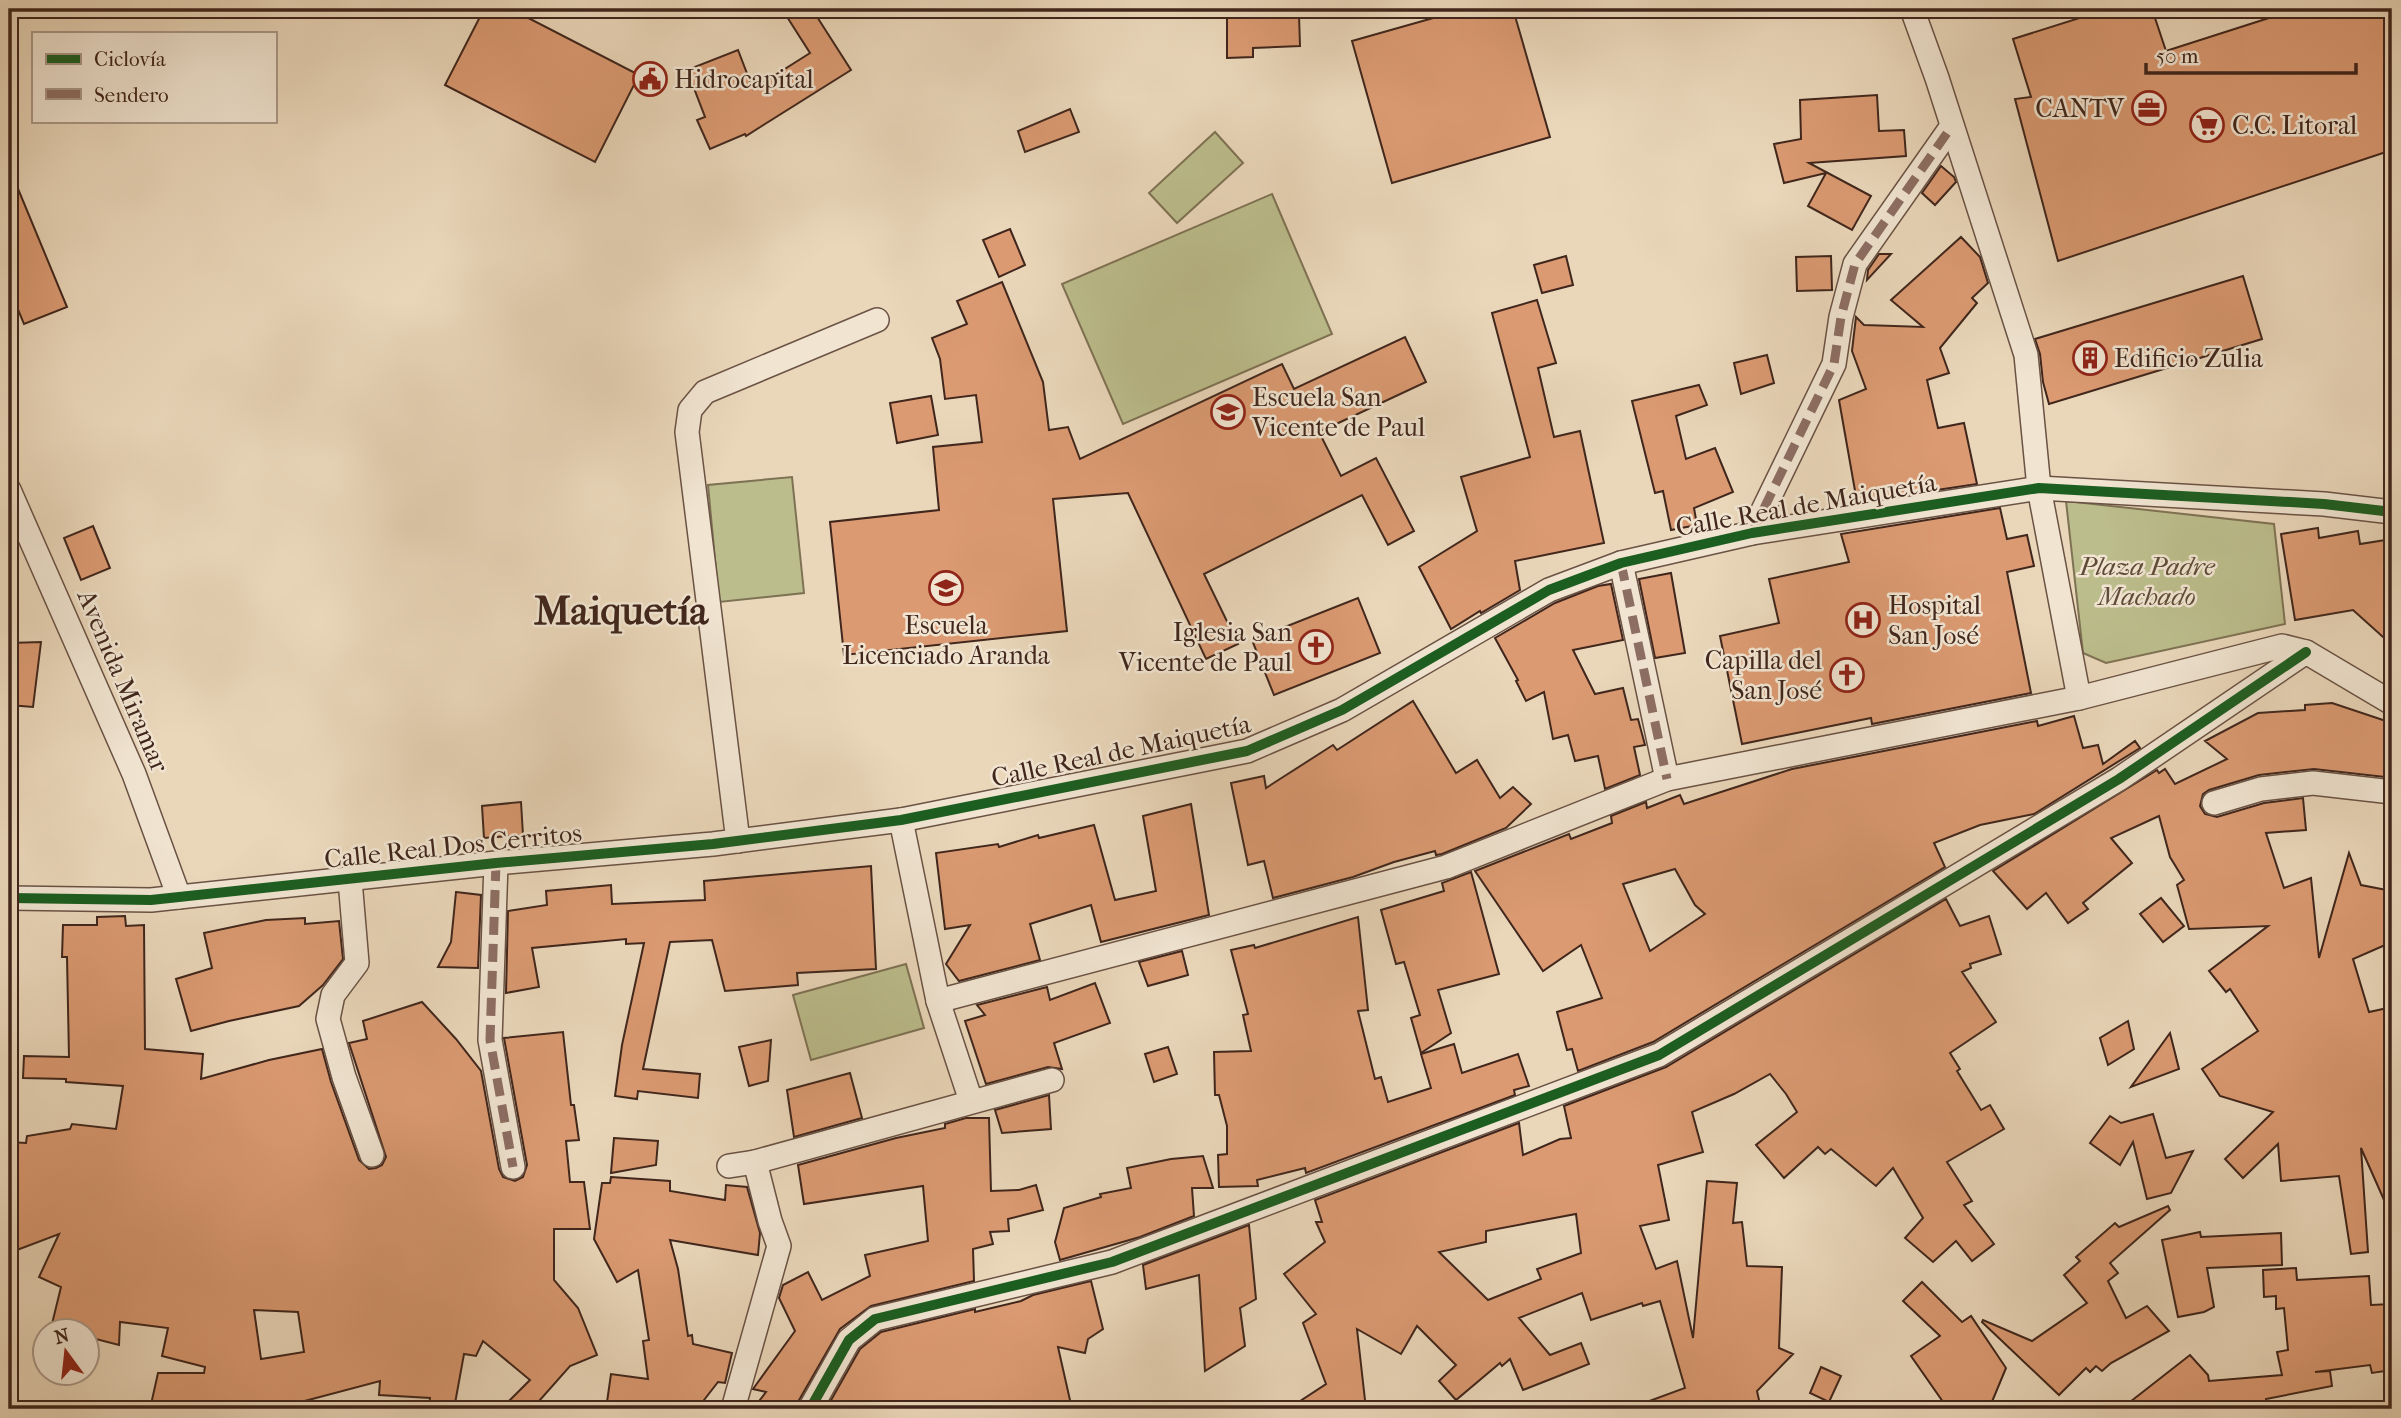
<svg xmlns="http://www.w3.org/2000/svg" width="2401" height="1418" viewBox="0 0 2401 1418" font-family="'IM FELL French Canon',serif">
<style>
.green{fill:#bcbd8c;stroke:#7e7254;stroke-width:2}
.building{fill:#db9a72;stroke:#40261c;stroke-width:2;fill-rule:evenodd}
.lines{fill:none;stroke-linecap:round;stroke-linejoin:round}
.minor-casing{stroke:#6a5244;stroke-width:26}
.minor{stroke:#f1e5d2;stroke-width:23}
.quiet{stroke:#8d6e63;stroke-width:9;stroke-dasharray:18 9;stroke-linecap:butt}
.cycleway-casing{stroke:#f1e5d2;stroke-width:15}
.cycleway{stroke:#1b5e20;stroke-width:10}
.labels{text-anchor:middle;dominant-baseline:central;stroke-width:5;stroke-linejoin:round;paint-order:stroke}
.poi-label{font-size:26px;fill:#40261c;stroke:#f1e5d2;text-anchor:start}
.street-label{font-size:26px;fill:#40261c;stroke:#f1e5d2}
.park-label{font-size:26px;font-style:italic;fill:#5f4c38;stroke:#f1e5d2}
.town-label{font-size:40px;font-weight:bold;fill:#40261c;stroke:#f1e5d2}
</style>
<rect width="100%" height="100%" fill="#ead7ba"/>
<filter id="stains"><feTurbulence type="fractalNoise" baseFrequency=".00286" numOctaves="4"/><feColorMatrix values="0 0 0 0 .2 0 0 0 0 .09 0 0 0 0 .02 0 0 0 .5 -.17"/></filter>
<radialGradient id="worn" r=".72"><stop offset=".6" stop-color="#630" stop-opacity="0"/><stop offset="1" stop-color="#630" stop-opacity=".3"/></radialGradient>
<!-- green -->
<g class="green">
<polygon points="1215,132 1243,163 1177,223 1149,193"/>
<polygon points="1272,194 1332,334 1123,424 1062,284"/>
<polygon points="792,477 804,593 719,602 708,485"/>
<polygon points="2066,501 2274,524 2285,624 2106,663 2083,653"/>
<polygon points="906,964 924,1028 811,1060 793,995"/>
</g>
<!-- building -->
<g class="building">
<polygon points="484,9 511,9 639,75 595,162 445,85"/>
<polygon points="782,9 812,9 851,70 746,136 745,134 710,149 697,120 705,117 687,70 738,50 753,89 810,53"/>
<polygon points="1465,9 1513,9 1550,137 1392,183 1352,41"/>
<polygon points="2108,9 2152,9 2166,51 2297,9 2392,9 2392,150 2058,261 2015,99 2031,97 2013,39"/>
<polygon points="1252,12 1252,18 1299,15 1300,46 1253,48 1253,57 1227,58 1227,13"/>
<polygon points="1877,95 1879,131 1904,130 1906,156 1809,163 1871,196 1852,230 1808,206 1826,173 1784,183 1774,144 1801,139 1800,100"/>
<polygon points="1070,109 1079,132 1025,152 1018,131"/>
<polygon points="1941,166 1954,177 1956,182 1935,205 1922,193"/>
<polygon points="9,167 67,307 24,324 9,288"/>
<polygon points="1010,229 1025,265 999,277 983,240"/>
<polygon points="1961,237 1980,257 1988,283 1972,298 1977,303 1940,348 1949,373 1927,380 1938,428 1964,423 1977,484 1857,502 1839,400 1866,389 1852,351 1856,317 1864,325 1923,327 1891,300"/>
<polygon points="1879,254 1891,254 1867,280 1868,270"/>
<polygon points="1566,256 1573,285 1542,293 1534,265"/>
<polygon points="1831,256 1832,290 1797,291 1796,257"/>
<polygon points="2243,276 2262,339 2049,404 2043,382 2040,354 2035,339"/>
<polygon points="1002,282 1043,382 1049,430 1068,427 1080,459 1282,364 1294,389 1405,337 1426,382 1319,432 1341,476 1376,458 1414,531 1388,545 1362,495 1204,574 1238,644 1206,659 1128,493 1053,499 1067,631 844,655 830,522 939,510 933,447 982,442 976,395 945,399 940,359 932,338 967,324 957,301"/>
<polygon points="1537,300 1556,363 1538,368 1554,437 1580,431 1604,543 1515,561 1520,590 1481,613 1480,611 1451,629 1419,567 1477,531 1461,477 1530,457 1492,313"/>
<polygon points="1767,355 1774,383 1741,394 1734,363"/>
<polygon points="1699,385 1707,405 1676,416 1686,459 1715,448 1733,492 1694,508 1697,525 1671,530 1663,491 1655,493 1632,401"/>
<polygon points="931,396 938,435 897,443 890,403"/>
<polygon points="2000,508 2007,539 2027,535 2034,566 2007,572 2031,693 1872,724 1871,718 1742,744 1720,636 1779,623 1769,579 1849,562 1841,534"/>
<polygon points="93,526 110,568 81,580 64,538"/>
<polygon points="2318,528 2319,538 2358,531 2360,544 2392,539 2392,645 2353,610 2295,620 2281,534"/>
<polygon points="1671,573 1685,653 1655,658 1639,579"/>
<polygon points="1611,584 1623,640 1573,650 1595,694 1623,688 1631,720 1638,719 1645,745 1634,747 1640,775 1605,789 1598,756 1575,761 1568,735 1553,739 1544,692 1526,701 1516,681 1518,680 1495,638 1555,603 1598,586"/>
<polygon points="1358,598 1380,653 1274,695 1252,640"/>
<polygon points="41,642 33,707 9,705 9,643"/>
<polygon points="1413,701 1456,773 1477,760 1500,798 1513,787 1531,804 1506,828 1442,854 1436,855 1435,851 1394,862 1353,877 1273,898 1264,861 1248,865 1231,783 1264,776 1266,788 1333,745 1337,750"/>
<polygon points="2332,703 2392,723 2392,756 2385,777 2314,769 2259,775 2209,790 2203,794 2200,806 2205,814 2217,817 2264,803 2303,798 2306,830 2266,833 2284,888 2311,878 2319,958 2349,853 2361,885 2392,891 2392,942 2353,959 2369,1012 2392,1007 2392,1049 2389,1085 2392,1085 2392,1218 2361,1148 2368,1252 2351,1254 2339,1176 2281,1181 2278,1144 2243,1178 2225,1159 2273,1112 2220,1096 2202,1069 2258,1031 2230,989 2226,992 2209,971 2268,926 2189,929 2177,885 2184,880 2170,857 2159,816 2111,838 2132,863 2083,903 2088,909 2068,923 2046,893 2027,909 1993,871 2157,770 2159,773 2165,769 2175,784 2227,759 2205,741 2258,713 2305,710 2305,705"/>
<path d="M2074,716L2083,748L2098,745L2103,764L2135,741L2140,748L2034,814L1980,825L1934,843L1945,867L1653,1042L1578,1071L1572,1049L1567,1050L1557,1012L1602,998L1581,945L1543,971L1475,871L1569,834L1571,839L1612,823L1611,816L1646,802L1647,808L1680,795L1684,804L1792,769L2037,721L2038,726ZM1675,869L1695,905L1705,914L1650,951L1623,884Z"/>
<polygon points="521,802 523,835 484,838 482,806"/>
<polygon points="1191,804 1209,915 1101,942 1091,905 1030,924 1040,960 959,981 946,964 970,925 945,929 936,853 998,844 999,847 1038,835 1039,838 1094,825 1115,900 1156,891 1143,816"/>
<polygon points="871,866 876,969 797,973 798,985 725,991 712,940 670,942 643,1069 700,1074 698,1098 638,1091 637,1099 615,1096 622,1045 644,943 626,944 626,939 532,948 539,987 506,993 508,911 547,905 546,891 611,885 612,904 705,900 704,881"/>
<polygon points="1471,872 1499,974 1438,990 1451,1033 1421,1053 1411,1018 1420,1015 1404,962 1396,964 1381,910 1444,891 1442,883"/>
<polygon points="456,892 481,895 478,968 438,967 451,942"/>
<polygon points="2161,898 2184,926 2163,942 2140,914"/>
<path d="M1946,899L1960,926L1989,916L2001,954L1970,964L1971,968L1962,972L1996,1022L1950,1053L1960,1069L1957,1071L1981,1110L1990,1105L2004,1129L1947,1162L1972,1201L1964,1205L1994,1244L1972,1261L1956,1241L1933,1262L1905,1238L1923,1218L1893,1168L1876,1186L1831,1149L1825,1154L1818,1147L1784,1178L1756,1145L1797,1112L1786,1094L1770,1074L1734,1094L1692,1112L1703,1152L1658,1165L1669,1220L1640,1226L1656,1269L1677,1261L1693,1338L1707,1181L1737,1183L1733,1223L1742,1222L1747,1266L1782,1267L1779,1348L1793,1354L1757,1391L1761,1409H1633V1407L1685,1388L1660,1301L1643,1306L1642,1303L1591,1320L1582,1293L1519,1318L1550,1355L1581,1343L1589,1364L1551,1379L1523,1390L1510,1359L1502,1366L1500,1363L1456,1400L1439,1381L1456,1365L1417,1326L1401,1354L1357,1329L1366,1409H1288L1326,1384L1303,1323L1316,1314L1284,1274L1325,1242L1316,1222H1322L1315,1200L1519,1123L1523,1155L1560,1139L1571,1138L1564,1106L1666,1067ZM1576,1214L1581,1253L1537,1269L1541,1279L1488,1300L1439,1252L1486,1242V1231Z"/>
<path d="M125,916L126,926L144,925L145,1049L203,1054L201,1079L269,1060L322,1049L331,1082L359,1160L369,1169L376,1168L382,1165L386,1157L349,1043L367,1039L363,1021L422,1002L456,1039L481,1071L499,1169L503,1177L515,1181L523,1177L527,1165L504,1038L563,1032L571,1105H574L579,1140L566,1141L570,1182H584L590,1229H554V1280L578,1308L597,1355L570,1366L532,1409H501L530,1380L483,1341L476,1356L464,1354L454,1409H429L430,1398L379,1395L380,1381L297,1403L298,1409H150L158,1373H204L205,1367L162,1356L168,1328L120,1322L119,1345L88,1337V1331H61L51,1328L61,1287L39,1277L59,1234L9,1253V1142L26,1143L27,1136L70,1129L72,1124L116,1129L123,1086L66,1082V1079L23,1078L24,1056L69,1057L67,957H62L63,925H97V917ZM254,1310L298,1312L304,1352L261,1359Z"/>
<polygon points="1358,917 1368,1010 1358,1011 1375,1079 1381,1077 1388,1102 1431,1088 1421,1054 1454,1044 1462,1073 1518,1054 1529,1086 1514,1090 1515,1095 1306,1173 1305,1168 1257,1180 1258,1186 1219,1187 1218,1155 1227,1154 1227,1126 1219,1095 1215,1095 1214,1052 1251,1051 1243,1015 1248,1014 1231,950 1254,945 1255,948"/>
<polygon points="305,918 305,924 339,921 343,959 323,985 299,1006 229,1021 191,1031 176,979 212,968 204,933 266,920"/>
<polygon points="1182,951 1188,975 1148,986 1139,962"/>
<polygon points="1095,983 1110,1023 1054,1043 1062,1069 1048,1067 986,1084 965,1021 985,1015 977,1005 1047,987 1050,1000"/>
<polygon points="2128,1021 2134,1049 2108,1065 2100,1038"/>
<polygon points="2170,1033 2179,1069 2131,1087"/>
<polygon points="771,1040 768,1081 749,1086 739,1047"/>
<polygon points="1168,1047 1177,1074 1154,1082 1145,1054"/>
<polygon points="850,1073 862,1118 794,1137 787,1090"/>
<polygon points="1049,1095 1051,1129 1002,1133 995,1110"/>
<polygon points="2153,1114 2166,1158 2193,1151 2171,1193 2147,1199 2133,1142 2120,1165 2090,1143 2110,1116 2121,1123"/>
<polygon points="966,1118 989,1118 991,1191 1019,1190 1036,1185 1043,1210 1008,1219 1009,1231 990,1232 993,1244 973,1249 974,1281 871,1306 840,1329 798,1402 796,1409 753,1409 766,1392 753,1389 795,1331 779,1298 783,1285 808,1272 822,1300 870,1276 865,1255 928,1241 923,1186 804,1204 798,1165 896,1138 945,1128 945,1124"/>
<polygon points="614,1138 658,1141 656,1165 611,1173"/>
<polygon points="1203,1156 1213,1188 1192,1188 1194,1216 1140,1237 1060,1260 1055,1242 1064,1208 1101,1197 1100,1194 1131,1188 1127,1168 1171,1159"/>
<polygon points="611,1177 670,1181 670,1191 725,1200 726,1185 747,1187 760,1233 758,1255 670,1240 678,1269 688,1336 692,1335 693,1344 732,1353 725,1383 718,1382 697,1409 606,1409 611,1374 648,1379 643,1341 649,1340 638,1270 617,1282 594,1239 602,1183 610,1183"/>
<polygon points="2168,1206 2170,1210 2110,1263 2118,1273 2108,1281 2126,1318 2147,1306 2169,1331 2111,1363 2102,1371 2096,1366 2090,1372 2086,1368 2059,1395 1982,1322 1983,1320 2032,1341 2087,1303 2064,1275 2080,1261 2076,1257 2115,1223 2119,1227"/>
<polygon points="1249,1225 1256,1299 1240,1308 1245,1346 1205,1371 1199,1275 1146,1289 1143,1265"/>
<polygon points="2200,1232 2201,1237 2281,1233 2282,1265 2207,1268 2214,1307 2204,1312 2178,1317 2162,1240"/>
<polygon points="2296,1268 2297,1280 2369,1276 2371,1305 2392,1304 2392,1370 2372,1373 2370,1365 2315,1372 2330,1371 2332,1386 2266,1399 2267,1409 2121,1409 2190,1355 2208,1375 2209,1381 2282,1375 2277,1352 2288,1350 2284,1308 2276,1309 2276,1296 2264,1297 2263,1270"/>
<polygon points="1091,1281 1103,1329 1088,1339 1085,1353 1058,1347 1072,1409 826,1409 860,1349 881,1332 975,1309 975,1312 1021,1301 1033,1295"/>
<polygon points="1922,1282 1962,1322 1971,1316 2006,1368 1989,1409 1948,1409 1911,1356 1940,1336 1903,1301"/>
<polygon points="1821,1367 1841,1376 1829,1402 1810,1393"/>
</g>
<g class="lines">
<!-- minor casing -->
<g class="minor-casing">
<g id="minor">
<polyline points="1912,9 1937,78 2026,355 2039,488 2079,698"/>
<polyline points="9,490 134,774 179,897"/>
<polyline points="1752,533 1834,364 1841,317 1855,264 1952,126"/>
<polyline points="1621,563 1667,779"/>
<polyline points="2214,803 2261,789 2313,783 2392,792"/>
<polyline points="901,820 938,1001 1446,867 1667,779 2079,698 2282,646 2306,652 2392,703"/>
<polyline points="738,841 687,432 690,410 705,392 877,320"/>
<polyline points="496,863 490,1040 513,1167"/>
<polyline points="350,880 357,963 333,995 328,1019 344,1077 372,1155"/>
<polyline points="9,898 151,900 496,863 713,844 901,820 1247,751 1342,710 1549,590 1621,563 1752,533 2039,488 2324,504 2392,512"/>
<polyline points="938,1001 971,1101"/>
<polyline points="729,1166 755,1162 1052,1080"/>
<polyline points="733,1409 779,1246 770,1221 755,1162"/>
<polyline points="810,1409 849,1340 875,1319 1112,1262 1659,1055 2119,779 2306,652"/>
</g>
</g>
<!-- minor -->
<use href="#minor" class="minor"/>
<!-- quiet -->
<g class="quiet">
<polyline points="1752,533 1834,364 1841,317 1855,264 1952,126"/>
<polyline points="1621,563 1667,779"/>
<polyline points="496,863 490,1040 513,1167"/>
</g>
<!-- cycleway casing -->
<g class="cycleway-casing">
<g id="cycleway">
<polyline points="9,898 151,900 496,863 713,844 901,820 1247,751 1342,710 1549,590 1621,563 1752,533 2039,488 2324,504 2392,512"/>
<polyline points="810,1409 849,1340 875,1319 1112,1262 1659,1055 2119,779 2306,652"/>
</g>
</g>
<!-- cycleway -->
<use href="#cycleway" class="cycleway"/>
</g>
<!-- icons -->
<defs>
<g id="civic-ring" transform="scale(1.75)"><circle r="9.5" fill="#f1e5d2" stroke="#8f2418" stroke-width="1.5"/><path d="M-.6-6.5H3V-4.5H.6V-3L4-1V1h2V6H-6V1h2V-1L-.6-3ZM-1.2 2.5V6h2.4V2.5Z" fill="#8f2418"/></g>
<g id="office-ring" transform="scale(1.75)"><circle r="9.5" fill="#f1e5d2" stroke="#8f2418" stroke-width="1.5"/><path d="M-6-3h4V-5.5h4V-3h4V5H-6ZM-1-4.5V-3h2v-1.5ZM-6 0V1H6V0Z" fill="#8f2418"/></g>
<g id="supermarket-ring" transform="scale(1.75)"><circle r="9.5" fill="#f1e5d2" stroke="#8f2418" stroke-width="1.5"/><path d="M-6-5.5h2.5l.6 2H6L4.5 2H-2.5L-4.4-4H-6ZM-1.5 3.2a1.3 1.3 0 1 0 .1 0ZM3 3.2a1.3 1.3 0 1 0 .1 0Z" fill="#8f2418"/></g>
<g id="building-ring" transform="scale(1.75)"><circle r="9.5" fill="#f1e5d2" stroke="#8f2418" stroke-width="1.5"/><path d="M-4-6H4V6H1V3H-1V6H-4ZM-2.5-4.3h1.7v1.8h-1.7ZM.8-4.3h1.7v1.8H.8ZM-2.5-1h1.7V.8h-1.7ZM.8-1h1.7V.8H.8Z" fill="#8f2418"/></g>
<g id="school-ring" transform="scale(1.75)"><circle r="9.5" fill="#f1e5d2" stroke="#8f2418" stroke-width="1.5"/><path d="M0-5L7-2L0 1L-7-2ZM-4 1L0 2.5L4 1V4Q0 6-4 4Z" fill="#8f2418"/></g>
<g id="hospital-ring" transform="scale(1.75)"><circle r="9.5" fill="#f1e5d2" stroke="#8f2418" stroke-width="1.5"/><path d="M-5-5h3v3.5h4V-5h3V5h-3V1.5h-4V5h-3Z" fill="#8f2418"/></g>
<g id="church-ring" transform="scale(1.75)"><circle r="9.5" fill="#f1e5d2" stroke="#8f2418" stroke-width="1.5"/><path d="M-1.2-6h2.4v3.5h3.3v2.4h-3.3V6h-2.4V-.1h-3.3v-2.4h3.3Z" fill="#8f2418"/></g>
</defs>
<g fill-rule="evenodd">
<use href="#civic-ring" x="650" y="79"/>
<use href="#office-ring" x="2149" y="108"/>
<use href="#supermarket-ring" x="2207" y="125"/>
<use href="#building-ring" x="2090" y="358"/>
<use href="#school-ring" x="1228" y="412"/>
<use href="#school-ring" x="946" y="588"/>
<use href="#hospital-ring" x="1863" y="620"/>
<use href="#church-ring" x="1316" y="647"/>
<use href="#church-ring" x="1847" y="675"/>
</g>
<g class="labels">
<!-- poi labels -->
<g class="poi-label">
<text x="674" y="79">Hidrocapital</text>
<text x="2124" y="108" text-anchor="end">CANTV</text>
<text x="2232" y="125">C.C. Litoral</text>
<text x="2114" y="358">Edificio Zulia</text>
<text x="1252" y="397">Escuela San<tspan x="1252" dy="30">Vicente de Paul</tspan></text>
<text x="1888" y="605">Hospital<tspan x="1888" dy="30">San José</tspan></text>
<text x="946" y="625" text-anchor="middle">Escuela<tspan x="946" dy="30">Licenciado Aranda</tspan></text>
<text x="1292" y="632" text-anchor="end">Iglesia San<tspan x="1292" dy="30">Vicente de Paul</tspan></text>
<text x="1822" y="660" text-anchor="end">Capilla del<tspan x="1822" dy="30">San José</tspan></text>
</g>
<!-- street labels -->
<g class="street-label">
<text transform="translate(1806 505) rotate(-10)">Calle Real de Maiquetía</text>
<text transform="translate(123 681) rotate(67)">Avenida Miramar</text>
<text transform="translate(1121 751) rotate(-12)">Calle Real de Maiquetía</text>
<text transform="translate(453 846) rotate(-6)">Calle Real Dos Cerritos</text>
</g>
<!-- park labels -->
<g class="park-label">
<text x="2147" y="566">Plaza Padre<tspan x="2147" dy="30">Machado</tspan></text>
</g>
<!-- town labels -->
<g class="town-label">
<text x="621" y="611">Maiquetía</text>
</g>
</g>
<!-- margin -->
<rect width="2401" height="1418" fill="none" stroke="#ead7ba" stroke-width="35"/>
<rect x="10" y="10" width="2380" height="1397" fill="none" stroke="#40261c" stroke-width="3.5"/>
<rect x="18" y="18" width="2366" height="1383" fill="none" stroke="#40261c" stroke-width="2"/>
<!-- legend -->
<rect x="32" y="32" width="245" height="91" fill="#f1e5d2" stroke="#aa9989" stroke-width="2"/>
<rect x="46" y="54" width="35" height="10" fill="#1b5e20" stroke="#aa9989" stroke-width="2"/>
<text x="94" y="66" font-size="21" fill="#40261c">Ciclovía</text>
<rect x="46" y="89" width="35" height="10" fill="#8d6e63" stroke="#aa9989" stroke-width="2"/>
<text x="94" y="102" font-size="21" fill="#40261c">Sendero</text>
<!-- north arrow -->
<g transform="translate(66 1352) rotate(345)"><circle r="33" fill="#f1e5d2" stroke="#aa9989" stroke-width="2"/>
<path d="M0-5L12 26L0 18L-12 26Z" fill="#8f2418"/>
<text y="-10" font-size="19" font-weight="bold" text-anchor="middle" fill="#40261c">N</text>
</g>
<!-- scale -->
<path d="M2146 63v10h210v-10" fill="none" stroke="#40261c" stroke-width="3.5"/>
<text x="2156" y="63" font-size="21" fill="#40261c" stroke="#f1e5d2" stroke-width="5" paint-order="stroke">50 m</text>
<rect width="100%" height="100%" filter="url(#stains)"/>
<rect width="100%" height="100%" fill="url(#worn)"/>
</svg>
